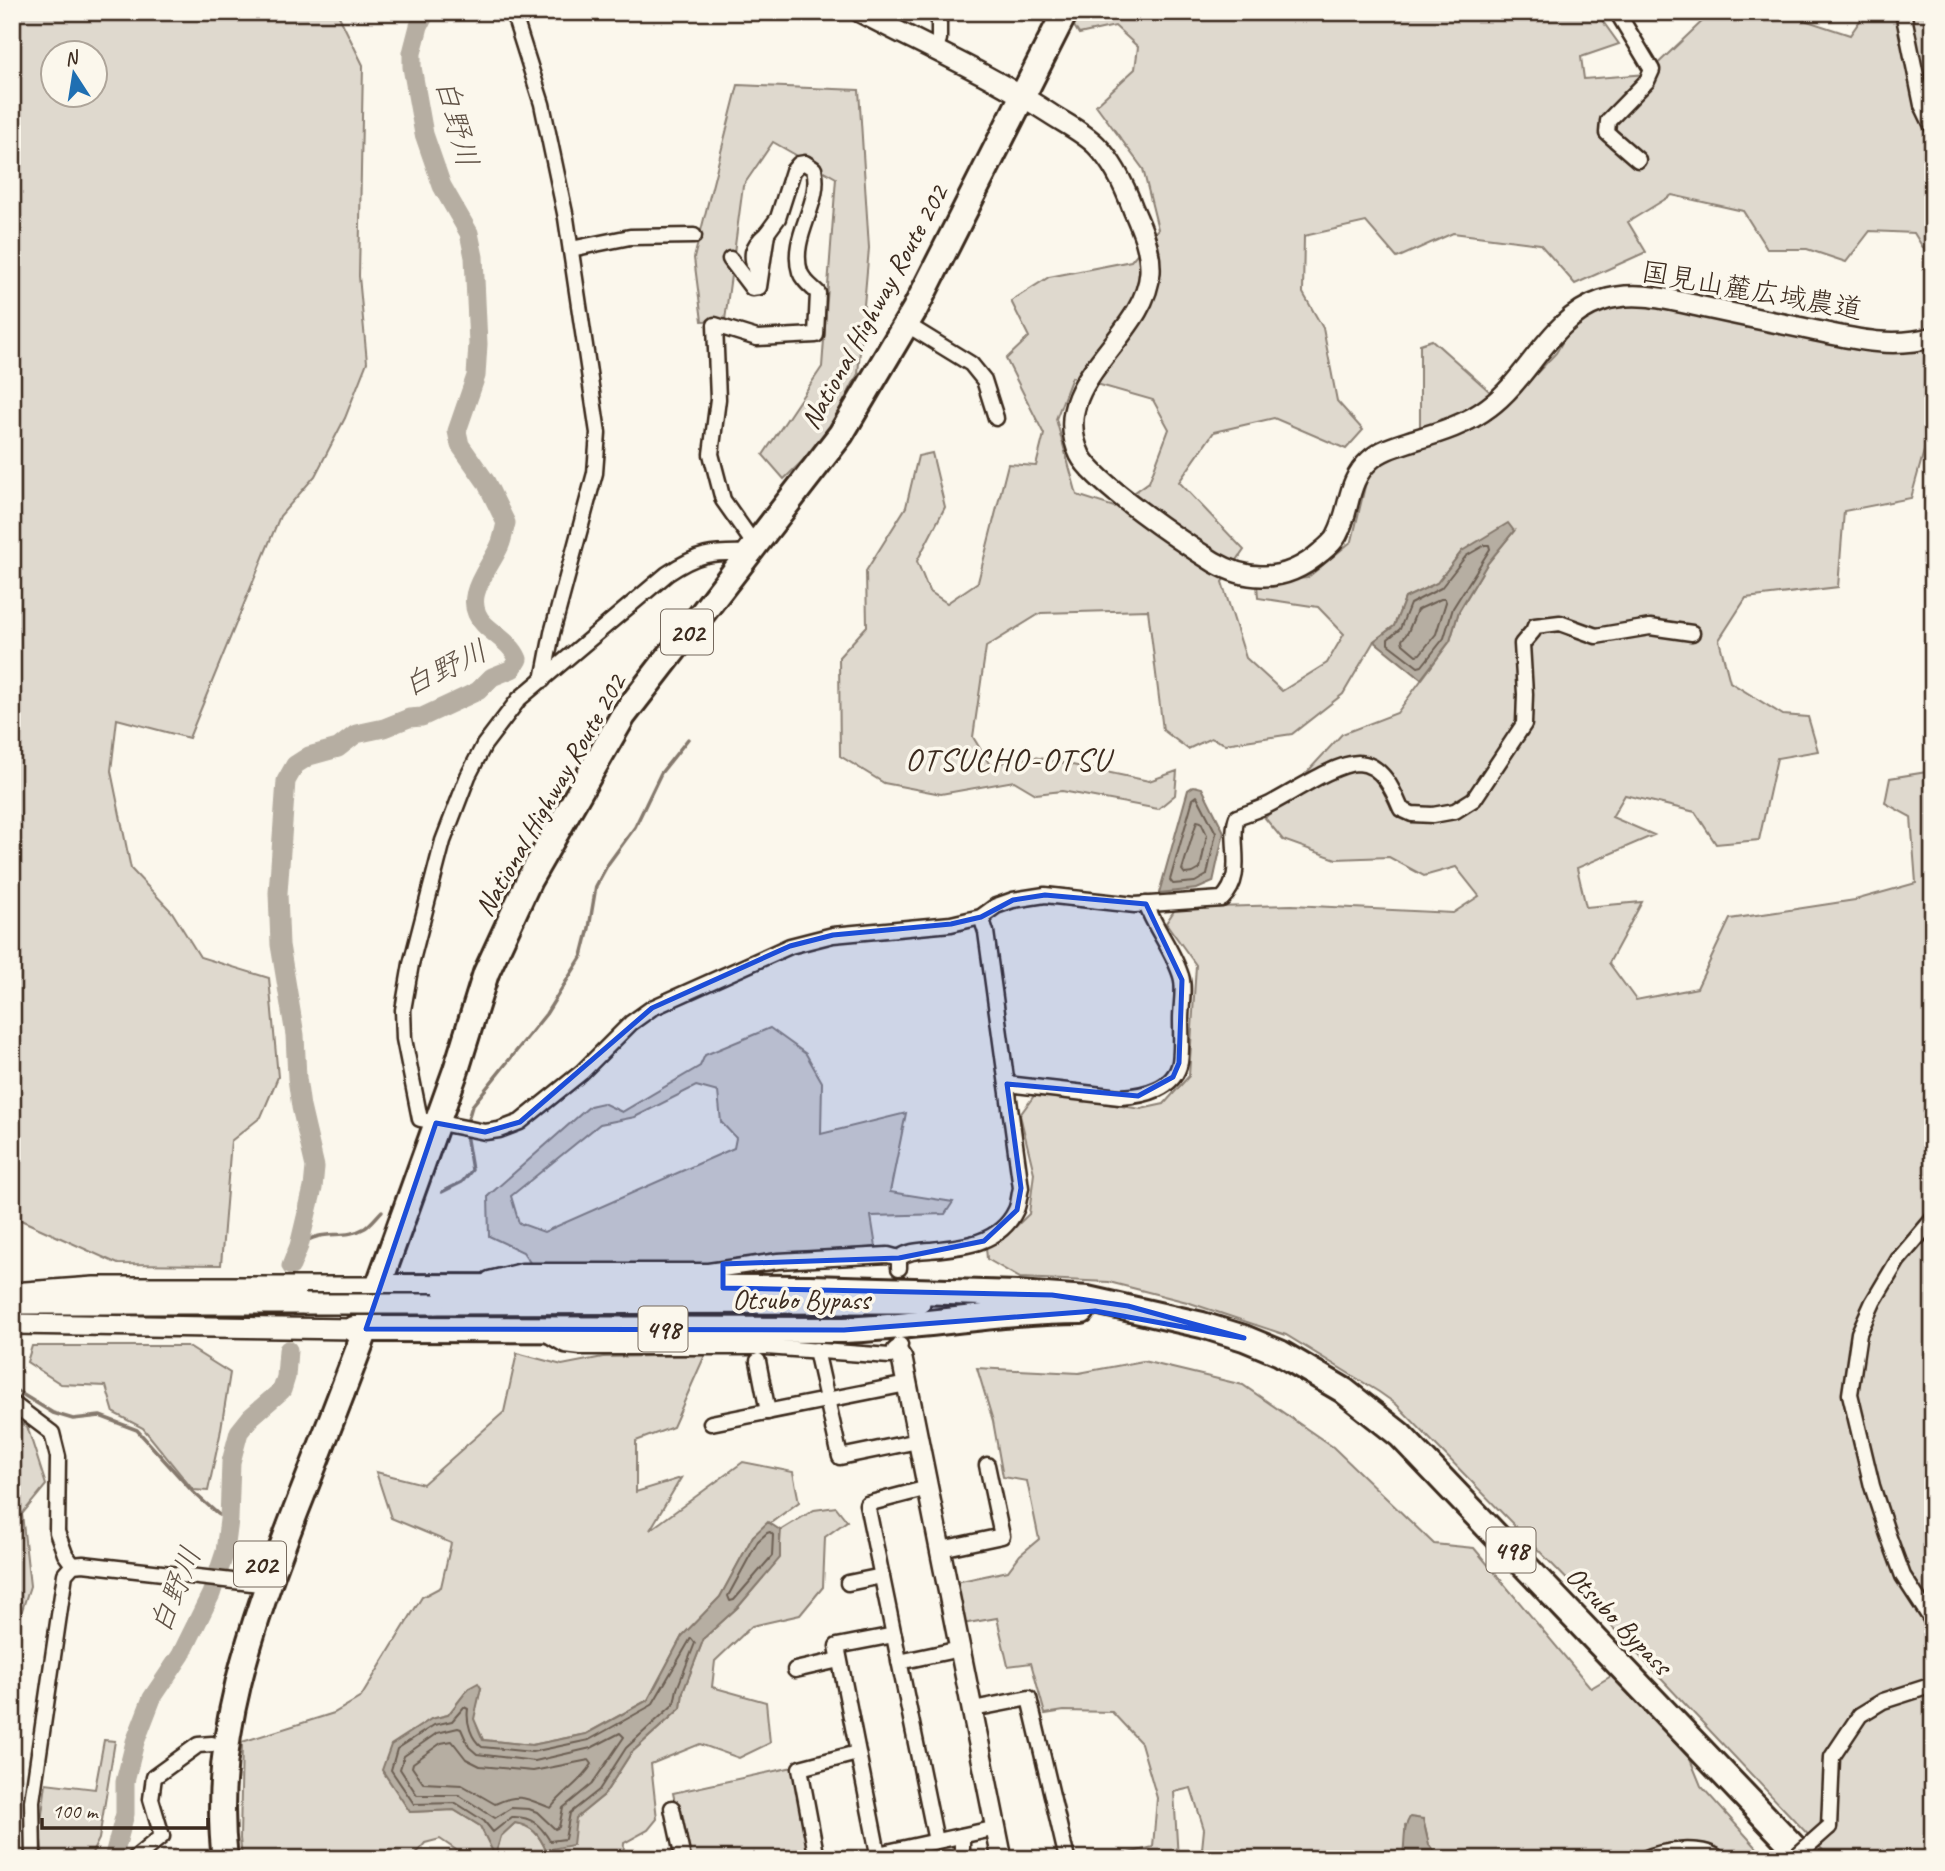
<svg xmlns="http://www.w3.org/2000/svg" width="1945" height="1871" viewBox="0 0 1945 1871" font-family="Caveat,'Klee One',sans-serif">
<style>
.green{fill:#dfd9ce;stroke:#8d8276;stroke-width:2;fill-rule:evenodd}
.water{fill:#b6aea2;stroke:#85796d;stroke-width:2}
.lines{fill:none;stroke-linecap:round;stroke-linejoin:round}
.shore{stroke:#6c5f53;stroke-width:2}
.stream{stroke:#85796d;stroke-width:3.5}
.river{stroke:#b6aea2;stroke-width:19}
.street-casing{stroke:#3b2a1e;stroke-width:19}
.secondary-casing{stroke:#3b2a1e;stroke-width:24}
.highway-casing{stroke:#3b2a1e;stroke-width:30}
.street{stroke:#fbf7ec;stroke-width:14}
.secondary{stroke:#fbf7ec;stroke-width:19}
.highway{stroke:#fbf7ec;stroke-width:24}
.street-bridge-casing{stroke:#3b2a1e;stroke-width:19;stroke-linecap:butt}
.secondary-bridge-casing{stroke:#3b2a1e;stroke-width:24;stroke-linecap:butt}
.street-bridge{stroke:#fbf7ec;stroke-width:14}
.secondary-bridge{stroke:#fbf7ec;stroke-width:19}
.marked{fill:#1d4ed8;fill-opacity:0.2;stroke:#1d4ed8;stroke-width:5;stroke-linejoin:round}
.labels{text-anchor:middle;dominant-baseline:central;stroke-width:7;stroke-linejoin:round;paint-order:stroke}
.shield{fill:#fbf7ec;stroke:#75685c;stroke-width:2}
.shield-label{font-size:26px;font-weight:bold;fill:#3b2a1e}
.street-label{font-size:28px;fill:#3b2a1e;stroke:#fbf7ec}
.water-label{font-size:30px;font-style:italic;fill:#605246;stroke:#fbf7ec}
.quarter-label{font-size:32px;letter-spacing:2px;fill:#3b2a1e;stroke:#fbf7ec}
</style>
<rect width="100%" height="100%" fill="#fbf7ec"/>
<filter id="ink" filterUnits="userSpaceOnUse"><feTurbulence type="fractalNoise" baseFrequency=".0143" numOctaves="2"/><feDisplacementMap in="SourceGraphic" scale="14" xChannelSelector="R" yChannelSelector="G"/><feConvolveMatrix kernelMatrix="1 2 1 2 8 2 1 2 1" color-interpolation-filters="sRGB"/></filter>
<g filter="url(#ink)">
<!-- green -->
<g class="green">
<path d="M12,12H337L363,65L359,276L367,362L345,418L315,476L280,516L189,738L117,719L111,771L131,869L172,912L200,957L269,978L278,1077L261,1117L231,1141L221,1265L118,1264L12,1216ZM52,52H94V94H52Z"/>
<path d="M1081,12H1596L1619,44L1581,57L1584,79L1647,74L1712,12H1803L1807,21L1850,35L1866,12H1933V264L1914,233L1870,231L1846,262L1807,249H1767L1743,211L1672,195L1628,222L1646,252L1575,284L1540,244L1453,233L1397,258L1366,222L1304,236L1303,293L1323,328L1337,401L1363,430L1346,449L1274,418L1214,432L1179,482L1244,550L1222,582L1246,658L1282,691L1327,663L1344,634L1318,607L1258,598L1257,583L1307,578L1352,541L1366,482L1389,442L1420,431V344L1432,340L1506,406L1556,353L1580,312L1612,292L1852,346L1933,338V440H1927L1911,498L1844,511L1838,587L1746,598L1719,640L1730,682L1783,715L1808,717L1818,751L1777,758L1759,840L1716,844L1695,812L1625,795L1612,817L1654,835L1577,868L1586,907L1642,902L1609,963L1636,1000L1697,988L1730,919L1855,900L1916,883L1911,817L1885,803L1890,778L1933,771V1859H1831L1585,1598L1396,1404L1379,1392L1286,1335L1187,1302L1109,1282L1020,1278L987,1259L986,1247L1002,1240L1029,1214L1034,1173L1020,1115L1036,1093L1141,1109L1164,1104L1189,1076L1196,965L1166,923L1176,908L1292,905L1453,913L1479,896L1456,867L1424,876L1389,857L1336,859L1283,840L1265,818L1342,734L1397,713L1450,641L1459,611L1487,564L1514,531L1462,551L1437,583L1405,598L1394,626L1374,641L1343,694L1292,734L1225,744L1211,738L1188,749L1163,730L1148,610L1041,613L986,647L973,737L990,765L1034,757L1149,781L1177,771L1175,795L1158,809L1062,791L1036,794L1014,781L941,794L884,783L840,756L839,657L867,626L866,571L906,507L918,456L932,453L945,507L917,561L929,591L947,603L978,582L1008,464L1036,466L1044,434L1006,359L1029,337L1011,301L1049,277L1131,261L1158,229L1143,169L1096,105L1135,69L1138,47L1115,26L1079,34L1074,26ZM1072,377L1153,400L1169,429L1149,482L1114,507L1077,495L1056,419Z"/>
<polygon points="738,85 859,90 869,248 858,374 823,441 784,479 763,455 822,367 836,178 773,142 743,186 725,320 702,321 694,258"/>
<path d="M770,1028L806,1054L822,1082L821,1134L906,1113L890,1192L953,1202L945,1214L871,1216L876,1247L773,1255L703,1267L531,1264L523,1252L489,1236L488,1196L590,1106L603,1103L622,1112L700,1066L705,1055ZM696,1086L718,1092L721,1122L736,1138L734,1148L544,1232L519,1223L511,1196L600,1124L635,1117Z"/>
<polygon points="32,1346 187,1346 230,1373 220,1435 208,1491 193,1490 143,1428 114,1413 106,1386 61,1384 27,1362"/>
<path d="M517,1353L562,1365L603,1357L705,1355L673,1427L636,1441V1492L681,1478L650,1530L743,1462L793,1472L799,1502L753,1536L720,1597L682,1636L648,1700L586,1734L532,1745L483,1740L473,1719L481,1688H469L448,1715L431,1719L410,1812L454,1810L480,1826L496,1855L501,1836L515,1823C533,1826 539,1835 546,1850L576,1818L604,1795L631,1753L681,1708L683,1692L704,1638L739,1606L779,1558L781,1530L814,1510L836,1507L847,1521L825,1537L823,1587L800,1615L752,1626L715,1661L712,1687L766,1702L770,1743L739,1758L700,1744L651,1764L657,1819L648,1830L624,1843L623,1859H459L456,1850L440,1839L425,1843L412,1859H242L240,1838L242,1742L334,1713L361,1697L422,1597L441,1587L451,1543L391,1518L376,1472L423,1484L504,1412Z"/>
<polygon points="1143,1361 1243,1385 1333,1447 1434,1544 1474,1548 1591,1688 1613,1675 1690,1759 1701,1786 1767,1859 1440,1859 1429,1845 1423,1819 1405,1825 1406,1845 1402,1859 1201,1859 1204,1829 1191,1788 1174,1792 1178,1859 1104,1859 1153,1847 1157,1798 1141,1743 1112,1712 1064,1711 1045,1714 1031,1663 1008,1666 997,1618 962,1624 956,1582 1008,1571 1020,1555 1039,1539 1027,1481 1003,1477 993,1421 977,1368 1079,1373"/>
<polygon points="12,1419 27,1426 46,1485 22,1514 30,1586 12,1641"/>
<polygon points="104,1740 115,1741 99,1839 89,1859 43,1859 40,1830 46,1783 95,1789"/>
<polygon points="793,1767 812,1859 687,1859 673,1793"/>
</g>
<!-- water -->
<g class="water">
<polygon points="1508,523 1514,531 1487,564 1459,611 1450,641 1421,679 1374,641 1394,626 1405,598 1437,583 1462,551"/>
<polygon points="1194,786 1202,788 1224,832 1213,882 1197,889 1159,893 1188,790"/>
<path d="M768,1522L780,1530V1558L739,1606L704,1638L683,1692L681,1708L631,1753L604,1795L576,1818L573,1845L546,1850C539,1835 533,1826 515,1823L501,1836L495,1856L480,1826L454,1810L410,1812L382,1770L391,1745L431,1719L448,1715L469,1688L478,1683L481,1688L474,1719L483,1740L532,1745L586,1734L648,1700L682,1636L720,1597L753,1536Z"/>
<path d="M1410,1817L1423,1819L1429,1845L1440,1859H1402C1406,1845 1402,1829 1410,1817Z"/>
</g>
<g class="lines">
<!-- shore -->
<g class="shore">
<polygon points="1485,545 1489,545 1490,549 1453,608 1444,638 1422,666 1418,667 1388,644 1388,639 1400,629 1410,604 1441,588 1466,556"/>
<polygon points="1441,599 1445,599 1446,602 1436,634 1420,654 1416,655 1403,644 1402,640 1408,632 1417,610"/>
<polygon points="1197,796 1216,833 1207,875 1195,882 1173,884 1170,880 1193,799"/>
<polygon points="1197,821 1201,822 1207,835 1200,869 1193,873 1185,874 1182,870"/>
<polygon points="767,1533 770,1532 773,1535 772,1556 734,1600 730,1601 728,1596 758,1541"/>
<path d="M691,1638L695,1643L677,1689L674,1704L626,1748L599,1790L570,1813L565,1839L550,1841C541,1826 532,1816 512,1817L493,1832L484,1821L456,1803L414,1804L391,1770L397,1749L434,1725L452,1721L464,1707L468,1709C466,1722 471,1739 482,1747L532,1752L589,1740L652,1705Z"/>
<polygon points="458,1728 461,1729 469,1747 477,1754 535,1761 591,1748 620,1733 624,1737 592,1784 563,1808 559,1827 555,1829 537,1812 529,1809 511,1808 495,1818 459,1795 417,1795 400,1769 404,1756 437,1733"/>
<path d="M452,1741L466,1759L480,1766L533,1771L589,1760L592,1764C582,1782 563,1791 551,1808C527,1799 520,1792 495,1804L462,1785L423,1783L412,1767L413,1763L441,1743Z"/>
</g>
<!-- stream -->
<g class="stream">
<polyline points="466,1126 472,1106 546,1014 582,956 589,928 596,886 608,864 635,827 661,773 688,739"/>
<polyline points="442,1192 462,1182 472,1170 466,1134"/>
<path d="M299,1246C322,1227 343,1241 365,1228C371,1224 377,1216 382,1211"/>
<polyline points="12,1388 53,1413 73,1419 100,1416 137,1430 193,1492 218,1514 229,1520"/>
</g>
<!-- river -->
<g class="river">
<path d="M291,1266L299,1246L313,1188L315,1167L301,1107L297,1078L295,1035L280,945L278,893L286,781L295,765L309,756L338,748L356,734L384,728L409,718L422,717L478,691L492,677L512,669L518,659C512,644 495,635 484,624C459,598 490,569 500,545C503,538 504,530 506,523L486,482L460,445L457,431L476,376L478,344L474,257L469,233L442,186L424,134L412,67V53L419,26L426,12"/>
<polyline points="113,1859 125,1814 125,1782 135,1742 152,1698 181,1655 211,1594 225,1552 229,1520 231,1462 239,1432 251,1417 282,1390 286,1377 288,1350"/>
</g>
<!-- street casing -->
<g class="street-casing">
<g id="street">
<polyline points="513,12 542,104 566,218 598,433 595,473 552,633 543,680"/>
<polyline points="1617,12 1652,70 1647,81 1608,121 1607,133 1638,160"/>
<polyline points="1903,12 1922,105 1933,128"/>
<polyline points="935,51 939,39 939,12"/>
<polyline points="571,249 630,237 694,236"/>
<path d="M730,259L752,288L759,287L767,233L778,218L793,171L799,164L805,163L814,169C823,203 789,236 800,272C803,281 812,287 818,293L816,335L757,338L715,325L718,399L711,454L723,500L754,544"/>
<path d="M758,280C752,257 747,250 767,233"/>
<polyline points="906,324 971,364 984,380 996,418"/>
<path d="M749,553C711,552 698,553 667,574L519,699L484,745L468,776L443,841L411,964L403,1010L404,1039L420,1119L485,1132L499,1130L520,1122L582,1072L631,1023L652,1008L790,946L833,935L951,924L981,917L996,906L1013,900L1045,895L1135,905L1222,899C1247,875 1228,841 1237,817C1247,813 1258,810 1268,805C1289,795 1335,763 1358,763C1382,764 1393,790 1401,809L1412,814L1433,815L1455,811L1474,799L1524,724L1525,694L1522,644L1533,631L1535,626L1560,623L1596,636L1650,627L1692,633"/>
<path d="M1007,1084L1120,1097C1144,1096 1175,1089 1180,1062C1182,1048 1181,1032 1181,1019C1181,1005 1185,988 1181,976C1173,950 1155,929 1146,904"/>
<polyline points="1933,1219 1898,1260 1873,1302 1859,1333 1850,1394 1872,1486 1888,1535 1903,1576 1933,1622"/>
<path d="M899,1258C909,1251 918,1251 930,1250C963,1247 1000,1244 1016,1210C1019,1204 1019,1195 1021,1188L986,932L981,917"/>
<polyline points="489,1279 522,1271 708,1271 778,1261 888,1255 899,1258 899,1268"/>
<polyline points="543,1332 565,1345 581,1347 766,1347 890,1356 897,1351 900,1345"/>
<polyline points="816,1350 840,1457 918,1441"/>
<polyline points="758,1361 768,1412"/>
<polyline points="12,1403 52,1433 58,1457 57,1532 65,1554 73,1565"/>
<polyline points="711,1423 907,1384"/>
<polyline points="928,1488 867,1504 936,1841"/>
<polyline points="941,1549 1002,1536 987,1465"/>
<polyline points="848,1583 882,1576"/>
<polyline points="894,1635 837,1646 878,1854 997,1828"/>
<polyline points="899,1662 960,1649"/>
<polyline points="795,1670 839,1660"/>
<polyline points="973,1709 1029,1698 1067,1859"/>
<polyline points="672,1808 683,1859"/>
<polyline points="1829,1827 1832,1757 1860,1715 1883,1701 1933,1685"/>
<polyline points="33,1859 32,1801 65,1574 73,1565 83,1564 268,1585"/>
<polyline points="134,1859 162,1836 151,1799 154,1777 198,1745 212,1744"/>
<polyline points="817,1859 800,1768 857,1753"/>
<polyline points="962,1859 962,1836"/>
<path d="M1644,1859C1662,1850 1704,1845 1719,1859"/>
</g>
</g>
<!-- secondary casing -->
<g class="secondary-casing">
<g id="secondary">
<path d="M860,12C923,45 989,74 1049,113C1064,123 1083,132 1096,145C1113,162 1125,187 1133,209C1142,229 1151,250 1150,272C1146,338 1045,382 1080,455C1093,482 1185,544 1214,562C1228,570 1245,576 1261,576C1284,577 1304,567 1321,552C1326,548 1334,541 1337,535C1351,509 1346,482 1370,460C1382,449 1399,445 1414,440C1441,432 1467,424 1489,407C1530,377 1550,318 1601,301C1634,290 1666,299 1698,306C1733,314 1768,321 1803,328C1846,337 1890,350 1933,337"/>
<polyline points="12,1293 94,1287 378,1287"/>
<polyline points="12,1304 305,1304"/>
<polyline points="435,1304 920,1303"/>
<polyline points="12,1324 354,1329"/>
<polyline points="897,1351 902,1359 1002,1859"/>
</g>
</g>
<!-- highway casing -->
<g class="highway-casing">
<g id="highway">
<polyline points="378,1287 810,1288 1018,1294 1087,1299 1202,1325 1244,1338 1280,1353 1343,1390 1400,1435 1805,1859"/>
<path d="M354,1329L844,1330C923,1327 1002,1311 1082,1311"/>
<path d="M225,1859C210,1738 253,1623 295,1513C319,1452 343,1391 366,1329L378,1287L456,1070L486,973L529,880L623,716L841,434L915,309L1065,12"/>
</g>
</g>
<!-- street -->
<use href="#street" class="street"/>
<!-- secondary -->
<use href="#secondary" class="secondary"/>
<!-- highway -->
<use href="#highway" class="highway"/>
<!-- street-bridge casing -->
<g class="street-bridge-casing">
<polyline id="street-bridge" points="1793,1859 1829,1827"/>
</g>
<!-- secondary-bridge casing -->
<g class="secondary-bridge-casing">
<polyline id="secondary-bridge" points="305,1304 435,1304"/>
</g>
<!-- street-bridge -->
<use href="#street-bridge" class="street-bridge"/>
<!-- secondary-bridge -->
<use href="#secondary-bridge" class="secondary-bridge"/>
</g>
</g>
<!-- marked area -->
<path class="marked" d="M1045,895L1146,904L1182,980L1179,1063L1173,1077L1138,1096L1007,1084L1021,1188L1017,1210L984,1241L899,1258L723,1264V1288L1052,1295L1128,1306L1244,1338L1095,1311L844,1330L366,1329L436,1123L485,1132L520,1122L652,1008L790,946L833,935L951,924L981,917L1013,900Z"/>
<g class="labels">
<!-- shield labels -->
<g class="shield">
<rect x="661" y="609.5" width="52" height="45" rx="5"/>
<rect x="638.5" y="1306.5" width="49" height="45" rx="5"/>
<rect x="1486.5" y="1527.5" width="49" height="45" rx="5"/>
<rect x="234" y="1541.5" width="52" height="45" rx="5"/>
</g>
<g class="shield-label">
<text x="687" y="632">202</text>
<text x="663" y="1329">498</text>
<text x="1511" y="1550">498</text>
<text x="260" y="1564">202</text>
</g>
<!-- street labels -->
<g class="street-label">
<text transform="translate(1752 290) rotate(10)">国見山麓広域農道</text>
<text transform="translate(874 307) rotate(-61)">National Highway Route 202</text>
<text transform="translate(550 795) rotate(-60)">National Highway Route 202</text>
<text x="801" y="1299">Otsubo Bypass</text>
<text transform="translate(1619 1620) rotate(46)">Otsubo Bypass</text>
</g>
<!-- water labels -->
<g class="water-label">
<text transform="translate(457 123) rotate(75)">白野川</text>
<text transform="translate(445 668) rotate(-26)">白野川</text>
<text transform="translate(175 1590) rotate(-68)">白野川</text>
</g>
<!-- quarter labels -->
<g class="quarter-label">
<text x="1008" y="759">OTSUCHO-OTSU</text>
</g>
</g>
<!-- margin -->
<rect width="1945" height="1871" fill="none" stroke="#fbf7ec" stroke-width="42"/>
<rect x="21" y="21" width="1903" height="1829" fill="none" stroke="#3b2a1e" stroke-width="2.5" filter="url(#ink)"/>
<!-- north arrow -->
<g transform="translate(74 74) rotate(348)"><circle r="33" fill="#fbf7ec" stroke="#aea59a" stroke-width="2"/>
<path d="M0-5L12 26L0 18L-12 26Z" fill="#1f6fb2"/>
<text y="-10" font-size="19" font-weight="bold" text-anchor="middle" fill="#3b2a1e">N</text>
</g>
<!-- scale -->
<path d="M42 1818v10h166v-10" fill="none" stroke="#3b2a1e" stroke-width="3.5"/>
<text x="52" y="1818" font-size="21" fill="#3b2a1e" stroke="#fbf7ec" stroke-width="5" paint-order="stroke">100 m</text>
</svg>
